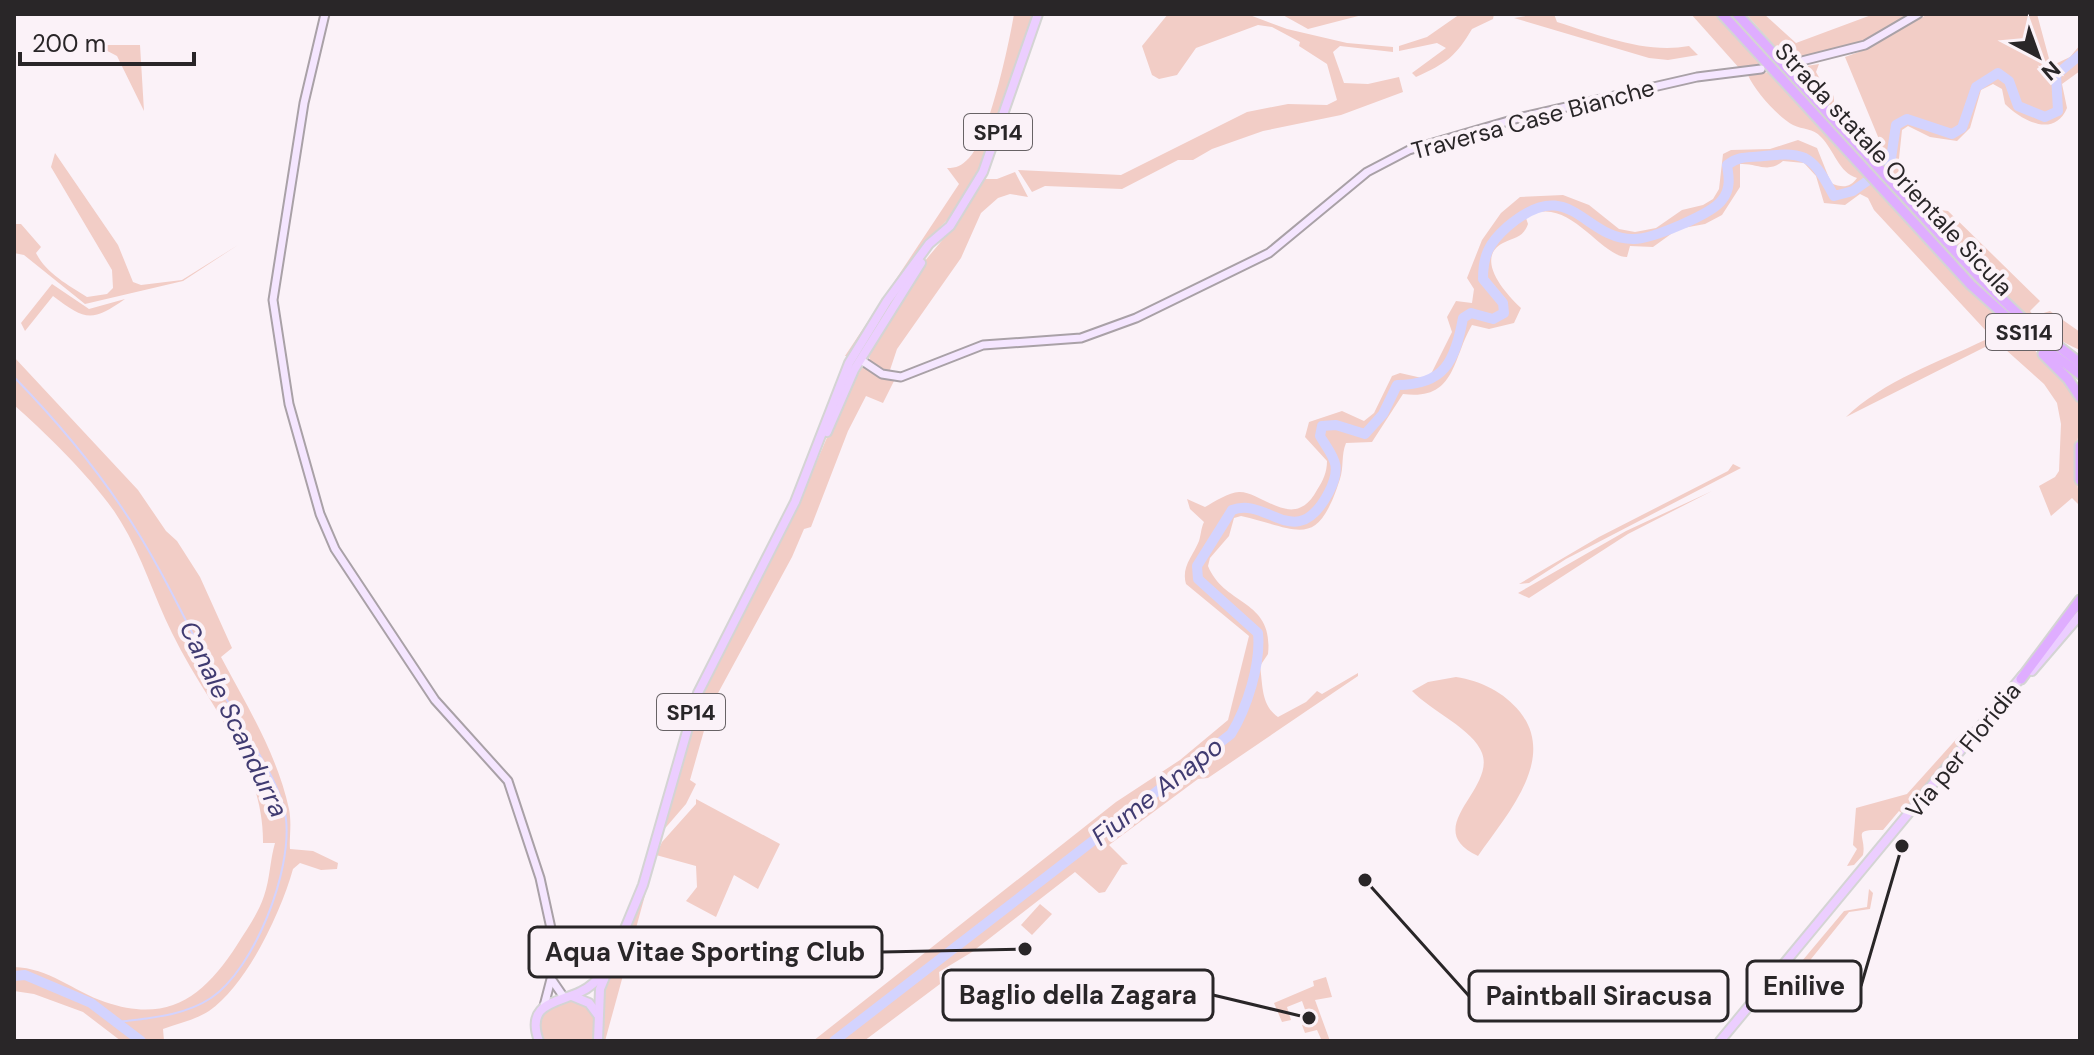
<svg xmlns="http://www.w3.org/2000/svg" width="2094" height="1055" viewBox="0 0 2094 1055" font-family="'DM Sans',sans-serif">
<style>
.green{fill:#f2cdc6}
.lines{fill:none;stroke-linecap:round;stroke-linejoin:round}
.stream{stroke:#d3d3fe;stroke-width:2}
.river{stroke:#d3d3fe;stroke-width:10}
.secondary-casing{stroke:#a9a1a7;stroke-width:11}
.primary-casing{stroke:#d4d4d4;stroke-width:12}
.highway-casing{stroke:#d4d4d4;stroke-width:13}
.secondary{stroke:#f5e6ff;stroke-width:7}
.primary{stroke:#ecceff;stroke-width:8}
.highway{stroke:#dfadff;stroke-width:9}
.labels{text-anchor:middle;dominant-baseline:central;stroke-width:8;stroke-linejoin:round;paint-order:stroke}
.shield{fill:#fbf2f8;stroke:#686366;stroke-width:2}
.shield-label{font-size:22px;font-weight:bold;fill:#292628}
.street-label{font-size:24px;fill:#292628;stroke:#fbf2f8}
.water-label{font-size:26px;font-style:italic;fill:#403b71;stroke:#fbf2f8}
.leader{fill:none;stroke:#292628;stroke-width:3}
.callout-dot{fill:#292628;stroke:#fbf2f8;stroke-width:3}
.callout{fill:#fbf2f8;stroke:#292628;stroke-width:3}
.callout-label{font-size:26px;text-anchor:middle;font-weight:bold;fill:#292628}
</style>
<rect width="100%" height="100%" fill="#fbf2f8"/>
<!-- green -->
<g class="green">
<path d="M1014,14H1033L977,176L954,213L925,243L850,356H845L959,184L947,168C957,168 961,166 969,158C989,138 1009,44 1014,14Z"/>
<polygon points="1168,14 1247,14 1287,29 1347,43 1393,47 1393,52 1340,46 1333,52 1344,83 1368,84 1399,77 1403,92 1341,115 1263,131 1212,149 1193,160 1178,160 1122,189 1045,186 1032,192 1018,170 1121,175 1247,112 1288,104 1327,105 1337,100 1327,64 1299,46 1300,42 1272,27 1258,25 1196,48 1177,75 1159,79 1152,75 1142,46"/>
<polygon points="1281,14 1366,14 1308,29"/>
<path d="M1460,14H1494L1493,19L1472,29C1456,56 1447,63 1416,77L1412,73L1446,48L1437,43L1399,51V46L1427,37Z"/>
<path d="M1537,14H1554L1557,22C1599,35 1645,54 1689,46L1698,55L1668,60L1649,58L1514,18Z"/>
<polygon points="1691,14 1715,14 1761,65 1740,69"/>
<polygon points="1746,14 1764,14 1796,43 1874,14 1909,14 1855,45 1789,62"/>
<path d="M1928,14H2037L2051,66L2070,57L2080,45V71L2062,84L2067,108C2054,139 2021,120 2005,104L2002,89L1993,84L1981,90L1970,128L1957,141L1930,137L1908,126L1902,130L1898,168L1903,176L1916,182L1920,203L1925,208L1948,211L2040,301L2030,311L2034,316L2050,311L2080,332V350C2013,322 1951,239 1903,186L1886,201L1966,288L2054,368L2078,398L2079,428L2075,464L2080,506L2072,498L2051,516L2039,486L2055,477L2059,471L2061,424L2057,403L2044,384L1996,341L2004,331L2000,328L1988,333L1874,210L1868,198L1860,194L1845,205L1824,203L1816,176L1804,163L1783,161C1768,174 1757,163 1740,164V187L1722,215L1705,224L1678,229L1653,247L1630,246L1627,257C1601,258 1566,191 1526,218L1528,224C1523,238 1515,237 1503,243C1473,259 1508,296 1521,308L1514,323L1489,329L1472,325C1452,359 1456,401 1403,394L1372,442L1346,443C1341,455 1344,467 1340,479C1317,550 1301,530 1241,516L1234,518L1229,536L1210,558L1208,566C1224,606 1274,599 1268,654L1260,666C1263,686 1261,705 1278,717L1306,702L1317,691L1322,694L1358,673V676L1208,778L1198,779L1109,845L1128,864L1122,865L1105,892L1099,893L1075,872L972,952L939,972L940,984L864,1041H813L1116,802L1180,760L1228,720L1249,636L1186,584C1181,567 1193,556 1199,541C1201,535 1201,528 1204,522L1190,509L1187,499L1205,507C1214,502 1229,492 1239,492C1262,491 1294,533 1317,490C1323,481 1327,472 1327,461L1305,437L1309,422L1342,411L1364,421L1374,413L1392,376L1400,373L1422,378L1431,374L1452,332L1447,317L1456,301L1472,303L1474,289L1467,278L1482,240L1501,213L1520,197L1563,195L1589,205L1619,229L1635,232L1656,228L1682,210L1703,205L1713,199L1719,189L1723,154L1731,150L1770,149L1798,140L1817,148L1831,183C1842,188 1850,188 1857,178C1839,173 1834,150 1821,137C1813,128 1803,130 1793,125C1778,117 1754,90 1748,75L1769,72L1806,113L1812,107L1816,111L1825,102L1794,68L1819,64L1816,72L1825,88L1834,96V107L1876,149L1881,144L1845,57L1867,49Z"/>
<polygon points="96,45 140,45 144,111 117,56"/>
<path d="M55,153L118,245L133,282L141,285L182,280L238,245L183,281L85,304L24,255L14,253V224H21L41,247L36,253C46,273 68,285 87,297L107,294L113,288L112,270L51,167Z"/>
<polygon points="1015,172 1028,197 1010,194 998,198 981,213 961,258 897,349 889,373 871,363 869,357 872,347 924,262 954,226 985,179 997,179"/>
<path d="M52,284L89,309L125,299C91,323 85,320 53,296L25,331L21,323Z"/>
<path d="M1985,340L1993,343L1846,417C1883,381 1939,362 1985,340Z"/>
<path d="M14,357L138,490L166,531L177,541L200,577L232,648L221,657C247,706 277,754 289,809C292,824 289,838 290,849L313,851L338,863L337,869L321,870L300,863L293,869C281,912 247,985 209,1011C195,1020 179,1023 163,1029L164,1041H121L83,1012L34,994L14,991V967C49,968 73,991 105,1002C169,1024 204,996 237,945C247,929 258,914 264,896C270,879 270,860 275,843H263C264,762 205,702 172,633C154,597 142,556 121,522C100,486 46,433 14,405Z"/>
<polygon points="863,366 894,381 883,403 866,396 848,431 811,527 804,529 792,557 711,706 690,780 696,784 686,804 661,833 702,693 799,503 843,400"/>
<polygon points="1733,464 1741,468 1566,559 1529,583 1519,584 1599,537 1728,471"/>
<polygon points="1712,491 1628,534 1529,598 1518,593 1626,531"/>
<path d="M1456,677C1481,681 1504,692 1520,712C1558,760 1505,816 1478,856C1419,828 1496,790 1482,753C1474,730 1430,710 1412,691L1428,682Z"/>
<path d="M1960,735L1963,740L1904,815L1899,811L1883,830C1849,829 1867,835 1863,855L1854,865L1847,866L1857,849L1853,845L1856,808L1907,794Z"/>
<polygon points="696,799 780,844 758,889 734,875 716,917 686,901 697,887 696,866 656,855 662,842 696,804"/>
<polygon points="647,888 605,1041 601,1041 604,1031 601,1004 605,983"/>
<polygon points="1869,889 1873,893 1870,909 1849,912 1799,974 1797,967 1844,911 1867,907"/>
<polygon points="1040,904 1052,914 1032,935 1021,925"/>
<polygon points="1326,977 1332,997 1315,1000 1330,1041 1317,1041 1321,1039 1317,1030 1305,1033 1302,1025 1308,1018 1302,1001 1287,1007 1291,1020 1282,1022 1274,1003 1314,986 1313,981"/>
<path d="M574,999C596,1007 597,1019 594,1041H543C531,1015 552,1004 574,999Z"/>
</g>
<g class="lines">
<!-- stream -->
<path class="stream" d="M14,377C54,418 90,460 122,508C163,568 192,636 227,700C244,732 282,783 286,819C292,871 255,968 211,998C184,1016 149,1018 118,1022"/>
<!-- river -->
<g class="river">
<polyline points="14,976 25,975 91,1003 141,1041"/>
<path d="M834,1041L1231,734C1247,708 1261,664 1258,633L1198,579L1197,566L1232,510C1268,496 1296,555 1329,492C1343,464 1333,458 1320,436L1322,426L1336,425L1365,434L1383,414L1397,385C1444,385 1455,362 1463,318L1471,313L1493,319L1504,313L1503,303L1483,279C1483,255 1489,243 1507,227C1571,172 1583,240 1634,239C1652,239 1712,214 1722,200C1731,189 1729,177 1727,165C1740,155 1749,158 1764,156C1809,151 1813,158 1834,196L1853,191L1890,165L1896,125L1907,119L1952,134L1962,128L1976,87L1998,73L2009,81L2018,106L2045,117L2058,111L2056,75L2080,55"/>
</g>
<!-- secondary casing -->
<g class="secondary-casing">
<g id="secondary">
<polyline points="325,14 304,103 273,300 289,404 320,514 335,549 435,700 508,781 540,878 557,956 544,1006"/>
<polyline points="1790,64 1865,45 1918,14"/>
<polyline points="861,360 882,374 901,377 983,345 1081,338 1136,318 1269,253 1367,172 1409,150 1522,117 1697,77 1761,69"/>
<polyline points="552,980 563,996"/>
</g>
</g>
<!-- primary casing -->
<g class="primary-casing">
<g id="primary">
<polyline points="827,432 854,370 921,263"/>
<polyline points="2032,671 2080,615"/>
<polyline points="572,996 589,1003 598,1015"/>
<path d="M539,1041C525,1003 557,1003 580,992C590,988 597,980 604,972"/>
<polyline points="598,1041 600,989 643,885 698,693 795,502 849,363 887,301 929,244 950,226 983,172 1038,14"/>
<polyline points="1720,1041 2023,675"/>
</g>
</g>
<!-- highway casing -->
<g class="highway-casing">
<g id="highway">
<polyline points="1722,14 1971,285 2029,337 2080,374"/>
<polyline points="1737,14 1980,278 2023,319 2080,363"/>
<polyline points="2043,354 2068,379 2080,397"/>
<polyline points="2080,446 2080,480"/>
<polyline points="2021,679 2080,600"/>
</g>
</g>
<!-- secondary -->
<use href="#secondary" class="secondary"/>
<!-- primary -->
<use href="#primary" class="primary"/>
<!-- highway -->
<use href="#highway" class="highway"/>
</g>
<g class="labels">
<!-- shield labels -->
<g class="shield">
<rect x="964" y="114" width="68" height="36" rx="6"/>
<rect x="1986" y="314" width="76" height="36" rx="6"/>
<rect x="657" y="694" width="68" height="36" rx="6"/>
</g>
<g class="shield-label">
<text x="998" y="132">SP14</text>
<text x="2024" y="332">SS114</text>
<text x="691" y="712">SP14</text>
</g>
<!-- street labels -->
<g class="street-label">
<text transform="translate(1533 119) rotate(-15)">Traversa Case Bianche</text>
<text transform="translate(1894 169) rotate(47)">Strada statale Orientale Sicula</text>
<text transform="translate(1963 750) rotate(-51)">Via per Floridia</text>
</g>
<!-- water labels -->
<g class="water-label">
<text transform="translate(234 719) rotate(64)">Canale Scandurra</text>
<text transform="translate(1157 791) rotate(-38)">Fiume Anapo</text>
</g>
</g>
<!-- callouts -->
<path class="leader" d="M1025 949L882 952M1902 846L1861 986M1309 1018L1213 995M1365 880L1469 996"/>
<g class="callout-dot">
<circle cx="1025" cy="949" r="8"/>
<circle cx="1902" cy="846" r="8"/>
<circle cx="1309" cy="1018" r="8"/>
<circle cx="1365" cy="880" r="8"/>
</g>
<g class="callout">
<rect x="529" y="927" width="353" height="50" rx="8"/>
<rect x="1747" y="961" width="114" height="50" rx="8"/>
<rect x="943" y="970" width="270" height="50" rx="8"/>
<rect x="1469" y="971" width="259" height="50" rx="8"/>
</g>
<g class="callout-label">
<text x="705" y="961">Aqua Vitae Sporting Club</text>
<text x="1804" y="995">Enilive</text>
<text x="1078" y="1004">Baglio della Zagara</text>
<text x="1599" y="1005">Paintball Siracusa</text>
</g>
<!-- border -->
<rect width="2094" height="1055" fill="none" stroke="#292628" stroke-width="32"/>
<!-- north arrow -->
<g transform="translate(2038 56) rotate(139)" stroke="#fbf2f8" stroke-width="6" paint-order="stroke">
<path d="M0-6L14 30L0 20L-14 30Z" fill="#292628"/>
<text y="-12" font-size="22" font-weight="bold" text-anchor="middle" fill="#292628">N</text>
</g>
<!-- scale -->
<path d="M20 52v12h174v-12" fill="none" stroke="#292628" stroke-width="4"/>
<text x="32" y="52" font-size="24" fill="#292628" stroke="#fbf2f8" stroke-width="6" paint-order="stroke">200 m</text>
</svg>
